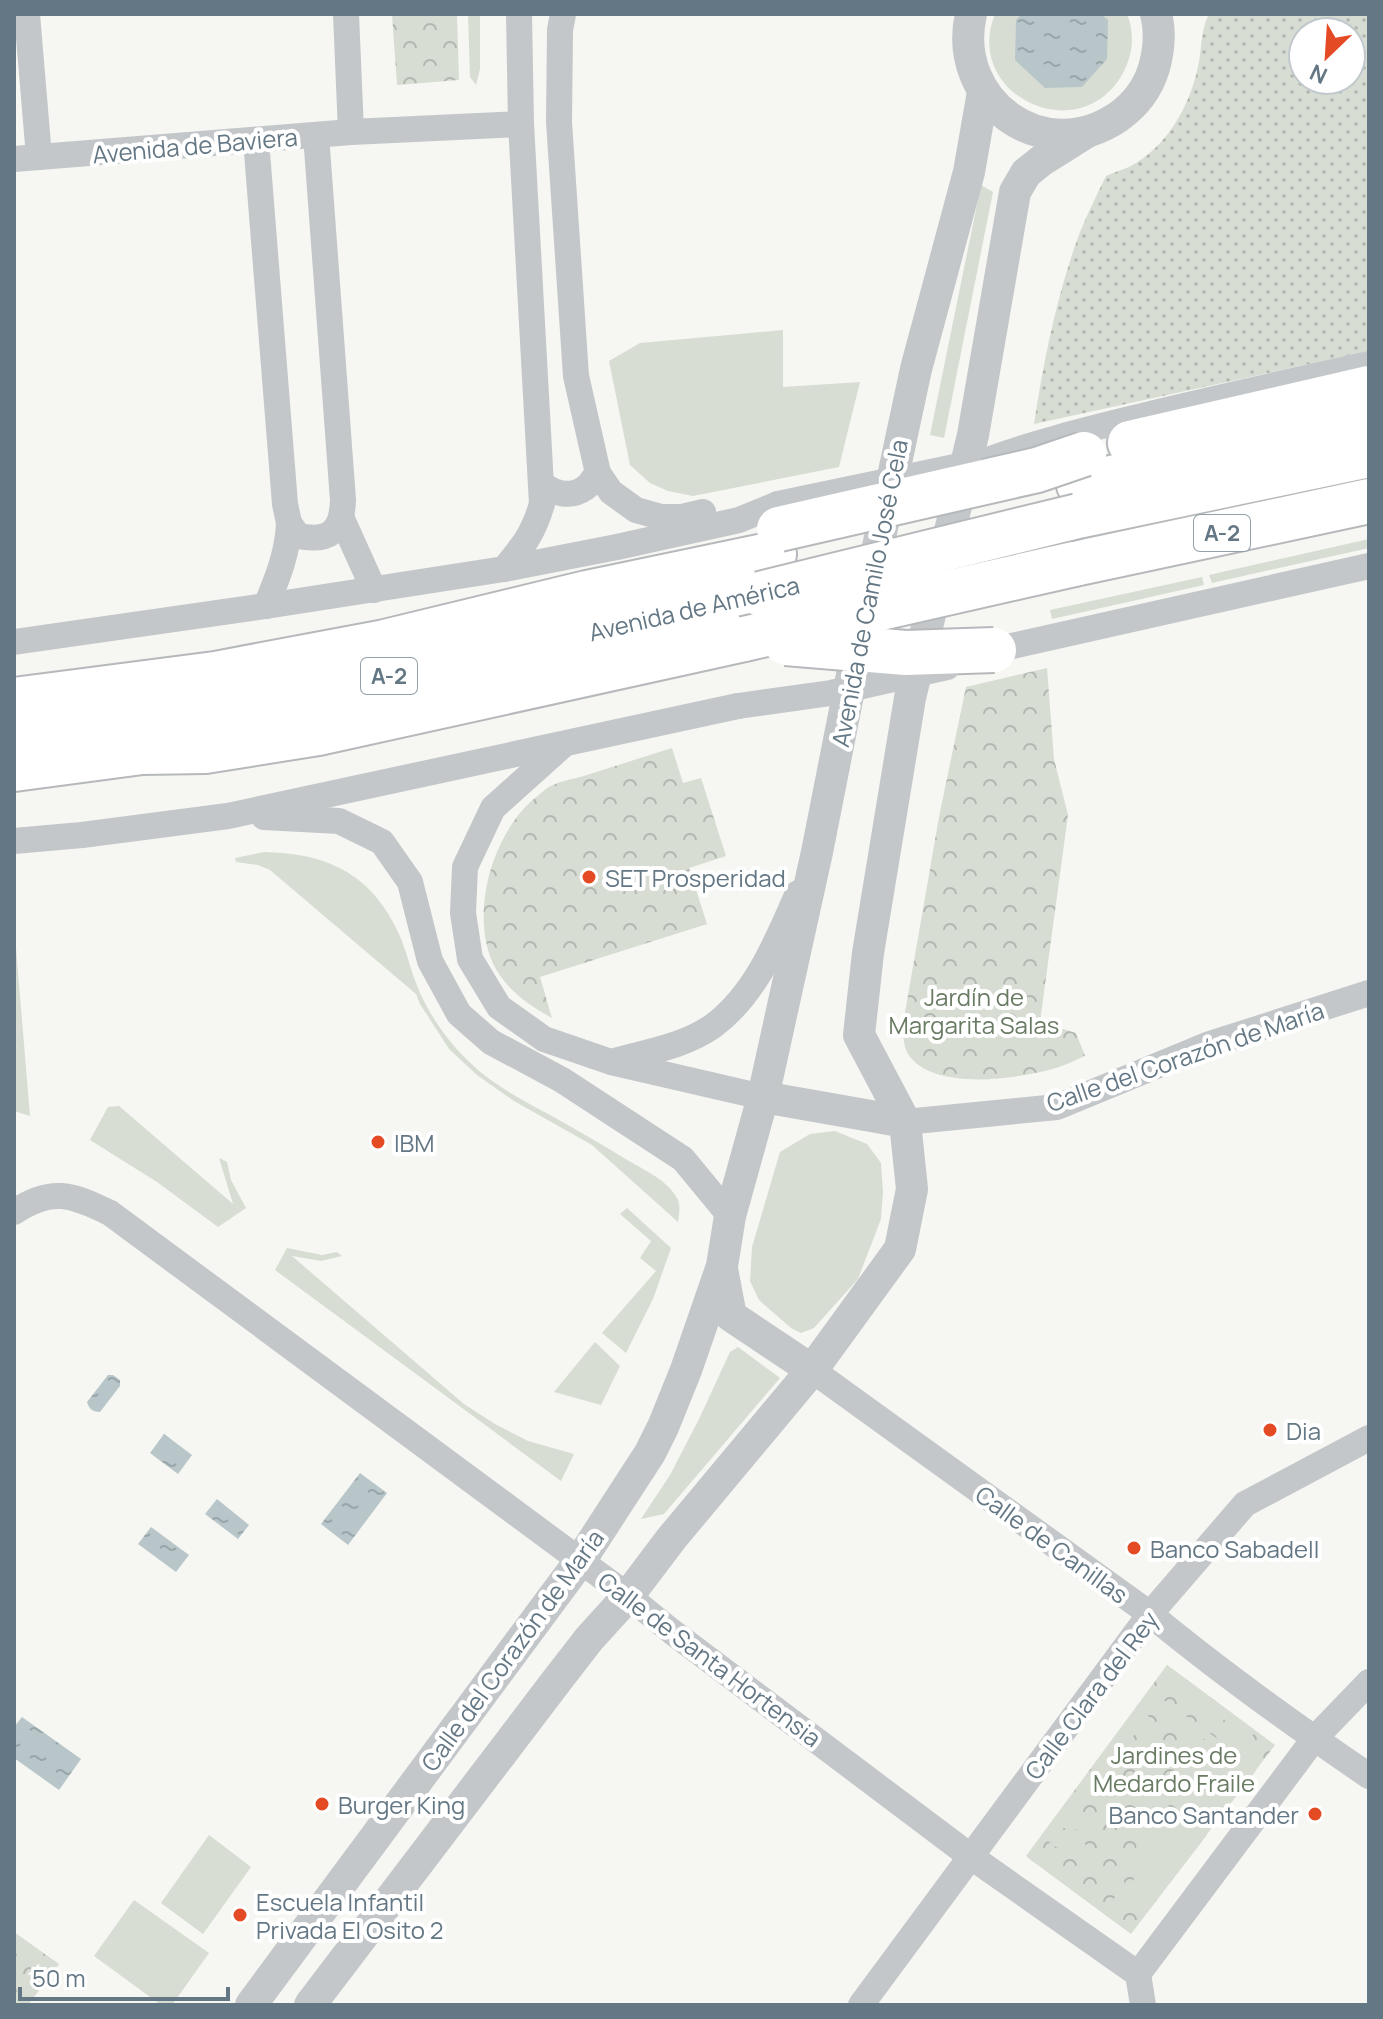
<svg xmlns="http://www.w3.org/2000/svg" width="1383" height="2019" viewBox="0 0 1383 2019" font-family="Manrope,sans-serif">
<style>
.grass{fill:url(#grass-dots);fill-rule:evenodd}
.forest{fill:url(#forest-crowns)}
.garden{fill:#d7ddd3}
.water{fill:url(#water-ripples)}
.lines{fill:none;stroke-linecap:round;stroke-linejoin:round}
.motorway-casing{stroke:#b6b9bc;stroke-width:48}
.minor{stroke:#c3c7ca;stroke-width:26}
.tertiary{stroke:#c3c7ca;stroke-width:32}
.motorway{stroke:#fff;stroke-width:44}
.motorway-bridge-casing{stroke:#b6b9bc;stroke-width:48;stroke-linecap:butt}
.minor-bridge{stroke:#c3c7ca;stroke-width:26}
.motorway-bridge{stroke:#fff;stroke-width:44}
.poi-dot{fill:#e44a24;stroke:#fff;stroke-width:3}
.labels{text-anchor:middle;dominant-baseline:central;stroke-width:8;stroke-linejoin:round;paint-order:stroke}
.shield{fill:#fff;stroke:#92a0a9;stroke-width:2}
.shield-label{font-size:22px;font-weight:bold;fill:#647784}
.street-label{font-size:24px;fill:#647784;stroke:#fff}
.poi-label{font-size:24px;fill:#647784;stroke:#fff;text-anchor:start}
.park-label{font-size:24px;fill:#697b63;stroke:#fff}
</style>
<defs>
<pattern id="grass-dots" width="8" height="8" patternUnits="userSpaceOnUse" patternTransform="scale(2)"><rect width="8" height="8" fill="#d7ddd3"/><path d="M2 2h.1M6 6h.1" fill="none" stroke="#b2b8b1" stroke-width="1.8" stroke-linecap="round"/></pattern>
<pattern id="forest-crowns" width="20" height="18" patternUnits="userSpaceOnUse" patternTransform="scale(2)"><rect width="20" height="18" fill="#d7ddd3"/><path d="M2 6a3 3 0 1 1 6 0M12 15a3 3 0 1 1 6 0" fill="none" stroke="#b2b8b1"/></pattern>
<pattern id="water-ripples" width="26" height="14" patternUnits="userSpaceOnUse" patternTransform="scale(2)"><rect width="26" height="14" fill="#b8c6c9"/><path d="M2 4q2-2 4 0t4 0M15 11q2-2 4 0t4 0" fill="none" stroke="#99a6a9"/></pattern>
</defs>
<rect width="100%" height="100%" fill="#f6f6f2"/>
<!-- grass -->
<path class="grass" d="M1209,14H1369V351L1034,424C1044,359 1057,294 1080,232C1088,213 1097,194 1106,176C1113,173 1121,170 1129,167C1168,147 1191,104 1199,62C1202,45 1201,29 1209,14ZM1303,32H1351V80H1303Z"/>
<!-- forest -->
<g class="forest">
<polygon points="392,14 457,14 459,80 397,85"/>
<path d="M1047,668L1054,759L1068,815L1040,1022L1076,1033L1085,1056C1075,1060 1066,1065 1056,1068C1018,1079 933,1092 908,1054C903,1046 903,1033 903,1024L939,817L966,687Z"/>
<path d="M672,748L683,783L701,778L726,856L689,868L707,924L540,977L552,1018C530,1006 511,993 497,971C467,920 491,834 535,798C539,795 544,790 549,787C559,781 573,779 584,776C613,767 642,757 672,748Z"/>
<polygon points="1167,1665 1275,1745 1131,1934 1026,1856"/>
<polygon points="14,1932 59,1964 28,2005 14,2005"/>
</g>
<!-- garden -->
<g class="garden">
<polygon points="468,14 480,14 480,69 476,85 470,77"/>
<path d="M995,14H1127C1135,33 1133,55 1123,73C1080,151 962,95 995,14Z"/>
<polygon points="981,185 993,192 944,438 930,435"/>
<polygon points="783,330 783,387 860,382 839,467 693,496 668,491 650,483 630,465 609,361 640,343"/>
<polygon points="1369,539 1369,548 1212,583 1209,575"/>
<polygon points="1202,577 1204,585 1052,619 1050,610"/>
<path d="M264,852C321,853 366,870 394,924C406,945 410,971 420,993C434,1023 453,1048 478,1070C499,1088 526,1102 550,1115C577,1130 603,1145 629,1161C646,1171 667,1180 677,1198C681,1206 679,1214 678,1222L592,1145L514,1101L477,1075L449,1049L420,1004L416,994L270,870L258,865L236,862L235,858Z"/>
<polygon points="14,924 30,1116 14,1111"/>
<polygon points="119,1106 233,1204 219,1158 227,1162 231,1180 246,1208 218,1227 157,1182 90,1140 108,1107"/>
<polygon points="835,1131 867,1144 881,1163 883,1192 881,1219 858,1279 814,1328 801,1333 791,1328 759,1300 750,1281 752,1247 780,1152 810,1134"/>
<polygon points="627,1208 671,1248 653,1299 626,1353 602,1333 656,1271 640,1258 651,1241 620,1214"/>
<polygon points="287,1248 322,1255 337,1252 342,1256 321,1261 292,1256 464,1404 495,1424 528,1441 574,1454 561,1481 275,1270"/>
<polygon points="595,1342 620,1366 601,1405 554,1392"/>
<polygon points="738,1347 780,1378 664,1514 641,1519 670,1475 699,1419 730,1352"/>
<path d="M1167,1665L1256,1731L1241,1750L1220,1753C1205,1737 1188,1727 1165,1729L1158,1714L1144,1698L1150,1690L1226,1745L1238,1730L1161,1674Z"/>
<polygon points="1139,1705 1150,1718 1152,1726 1135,1734 1114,1760 1076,1817 1081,1830 1063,1828 1053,1822"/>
<path d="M1241,1758L1256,1770L1212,1828L1166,1792C1186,1771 1212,1764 1241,1758Z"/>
<path d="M1166,1804L1207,1835L1148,1911L1136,1902C1132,1872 1132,1846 1147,1818L1160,1827L1168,1818L1160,1812Z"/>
<path d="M1048,1828L1058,1835L1083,1839C1089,1855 1103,1884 1123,1876L1129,1904L1115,1922L1027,1857L1030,1853L1108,1908L1118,1892L1041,1836Z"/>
<polygon points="209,1835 251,1867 203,1934 161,1903"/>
<polygon points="134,1900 209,1953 172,2005 161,2005 94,1956"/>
</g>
<!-- water -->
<g class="water">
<polygon points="1022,14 1101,14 1108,20 1107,59 1082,87 1045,88 1015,60 1016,20"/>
<path d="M108,1375H113L120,1380V1386L100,1412C93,1412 89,1409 87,1402Z"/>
<polygon points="164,1434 192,1455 178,1474 150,1453"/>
<polygon points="360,1473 387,1493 348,1545 321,1524"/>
<polygon points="217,1499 249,1525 238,1539 205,1514"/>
<polygon points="151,1527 189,1555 176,1572 138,1544"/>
<polygon points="22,1717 81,1759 59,1790 14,1758 14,1727"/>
</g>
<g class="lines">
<!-- motorway casing -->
<g class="motorway-casing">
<g id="motorway">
<polyline points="1130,443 1369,388"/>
<polyline points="1079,485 1369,422"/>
<polyline points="1078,516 1369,455"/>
<polyline points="1074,564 1369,501"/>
<polyline points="14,700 215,674 385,642 587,593 774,554"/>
<polyline points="14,735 219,710 340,687 760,594"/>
<polyline points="14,769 142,752 205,751 318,733 744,639"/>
</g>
</g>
<!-- minor -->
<g class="minor">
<polyline points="27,14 39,157"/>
<polyline points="346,14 351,132"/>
<polyline points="563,14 560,30 559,122 576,376 598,473 611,492 636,510 661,517 682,517 703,512"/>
<path d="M256,140L285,504L289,523L298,536C329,542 342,532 343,500L316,135"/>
<polyline points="14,159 351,132 521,124"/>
<path d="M988,460C1042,440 1098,427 1154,413C1225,396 1297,380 1369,364"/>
<path d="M542,484C555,494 571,498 585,488C590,485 594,477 598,473"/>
<polyline points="342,519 374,590"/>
<path d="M504,569C524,545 533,534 542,504L521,124L519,14"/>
<path d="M266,606C277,579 288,553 289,523"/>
<polyline points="14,642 266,606 504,569 617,547 739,520 778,504"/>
<polyline points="994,650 1369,566"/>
<polyline points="562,746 493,808 465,867 463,913 470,959 499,1007 544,1039 611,1062 763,1097"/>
<polyline points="264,817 339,821 382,842 410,882 430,961 459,1014 491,1042 562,1080 683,1159 730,1216"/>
<polyline points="14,841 82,835 228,816 738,706"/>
<path d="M615,1061C647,1052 685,1046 713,1026C756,994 777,941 798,893"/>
<polyline points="905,1122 1057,1107 1207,1045 1369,993"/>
<path d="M14,1212C51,1187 72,1194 110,1213L628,1596L671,1631L970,1856L1138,1974L1143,2005"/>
<path d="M812,1370L1150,1614C1220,1672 1294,1725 1369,1776"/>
<polyline points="1138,1974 1314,1739 1369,1682"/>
<polyline points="861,2005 1150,1614 1245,1504 1369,1438"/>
</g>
<!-- tertiary -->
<g class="tertiary">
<path d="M971,14C951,101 1043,168 1118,117C1135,105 1148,88 1154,68C1159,50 1161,33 1156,14"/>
<polyline points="870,584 916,369 969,172 983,92"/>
<polyline points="763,1097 905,1122"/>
<polyline points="722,1269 731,1316 812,1370"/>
<polyline points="251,2005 580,1561 650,1453 663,1427 686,1370 722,1266 730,1216 763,1097 817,852 861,629"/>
<polyline points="310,2005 558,1679 589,1639 628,1596 671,1539 812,1370 900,1249 912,1189 905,1122 859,1035 868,953 910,698 973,435 1015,192 1026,173 1041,161 1087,132"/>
</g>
<!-- motorway -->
<use href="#motorway" class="motorway"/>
<!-- motorway-bridge casing -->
<g class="motorway-bridge-casing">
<g id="motorway-bridge">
<polyline points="779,529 1037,470 1084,454"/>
<polyline points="760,594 1078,516"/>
<polyline points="744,639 1074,564"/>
<polyline points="786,643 906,653 994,650"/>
</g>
</g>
<!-- minor-bridge -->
<g class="minor-bridge">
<polyline points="778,504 969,464"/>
<polyline points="738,706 831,693 947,667"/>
</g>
<!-- motorway-bridge -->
<use href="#motorway-bridge" class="motorway-bridge"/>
</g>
<!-- markers -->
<g class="poi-dot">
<circle cx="589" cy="877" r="8"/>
<circle cx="378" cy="1142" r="8"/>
<circle cx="1270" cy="1430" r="8"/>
<circle cx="1134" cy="1548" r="8"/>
<circle cx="322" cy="1804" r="8"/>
<circle cx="1315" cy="1814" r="8"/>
<circle cx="240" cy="1915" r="8"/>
</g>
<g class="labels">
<!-- shield labels -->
<g class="shield">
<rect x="1194" y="515" width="56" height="36" rx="6"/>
<rect x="361" y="658" width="56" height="36" rx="6"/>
</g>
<g class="shield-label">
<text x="1222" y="533">A-2</text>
<text x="389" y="676">A-2</text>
</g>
<!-- street labels -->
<g class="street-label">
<text transform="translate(195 145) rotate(-5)">Avenida de Baviera</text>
<text transform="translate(869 593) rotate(-79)">Avenida de Camilo José Cela</text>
<text transform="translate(694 608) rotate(-13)">Avenida de América</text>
<text transform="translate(1185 1056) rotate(-19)">Calle del Corazón de María</text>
<text transform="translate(1052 1544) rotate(36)">Calle de Canillas</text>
<text transform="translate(512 1650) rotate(-54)">Calle del Corazón de María</text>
<text transform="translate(710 1659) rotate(37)">Calle de Santa Hortensia</text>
<text transform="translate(1091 1695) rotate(-53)">Calle Clara del Rey</text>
</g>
<!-- poi labels -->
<g class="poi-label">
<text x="605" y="877">SET Prosperidad</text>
<text x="394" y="1142">IBM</text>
<text x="1286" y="1430">Dia</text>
<text x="1150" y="1548">Banco Sabadell</text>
<text x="338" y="1804">Burger King</text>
<text x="1299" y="1814" text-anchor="end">Banco Santander</text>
<text x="256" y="1901">Escuela Infantil<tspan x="256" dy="28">Privada El Osito 2</tspan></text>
</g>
<!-- park labels -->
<g class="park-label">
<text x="974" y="996">Jardín de<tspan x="974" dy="28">Margarita Salas</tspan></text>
<text x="1174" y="1754">Jardines de<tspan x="1174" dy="28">Medardo Fraile</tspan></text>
</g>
</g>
<!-- border -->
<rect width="1383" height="2019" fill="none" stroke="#647784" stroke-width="32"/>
<!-- north arrow -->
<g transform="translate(1327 56) rotate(205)"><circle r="38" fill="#ffffff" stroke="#c1c9ce" stroke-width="2"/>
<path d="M0-6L14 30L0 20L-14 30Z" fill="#e44a24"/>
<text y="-12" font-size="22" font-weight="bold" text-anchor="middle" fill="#647784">N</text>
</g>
<!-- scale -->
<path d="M20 1987v12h208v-12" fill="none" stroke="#647784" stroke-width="4"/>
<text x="32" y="1987" font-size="24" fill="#647784" stroke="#ffffff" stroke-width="6" paint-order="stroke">50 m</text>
</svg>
